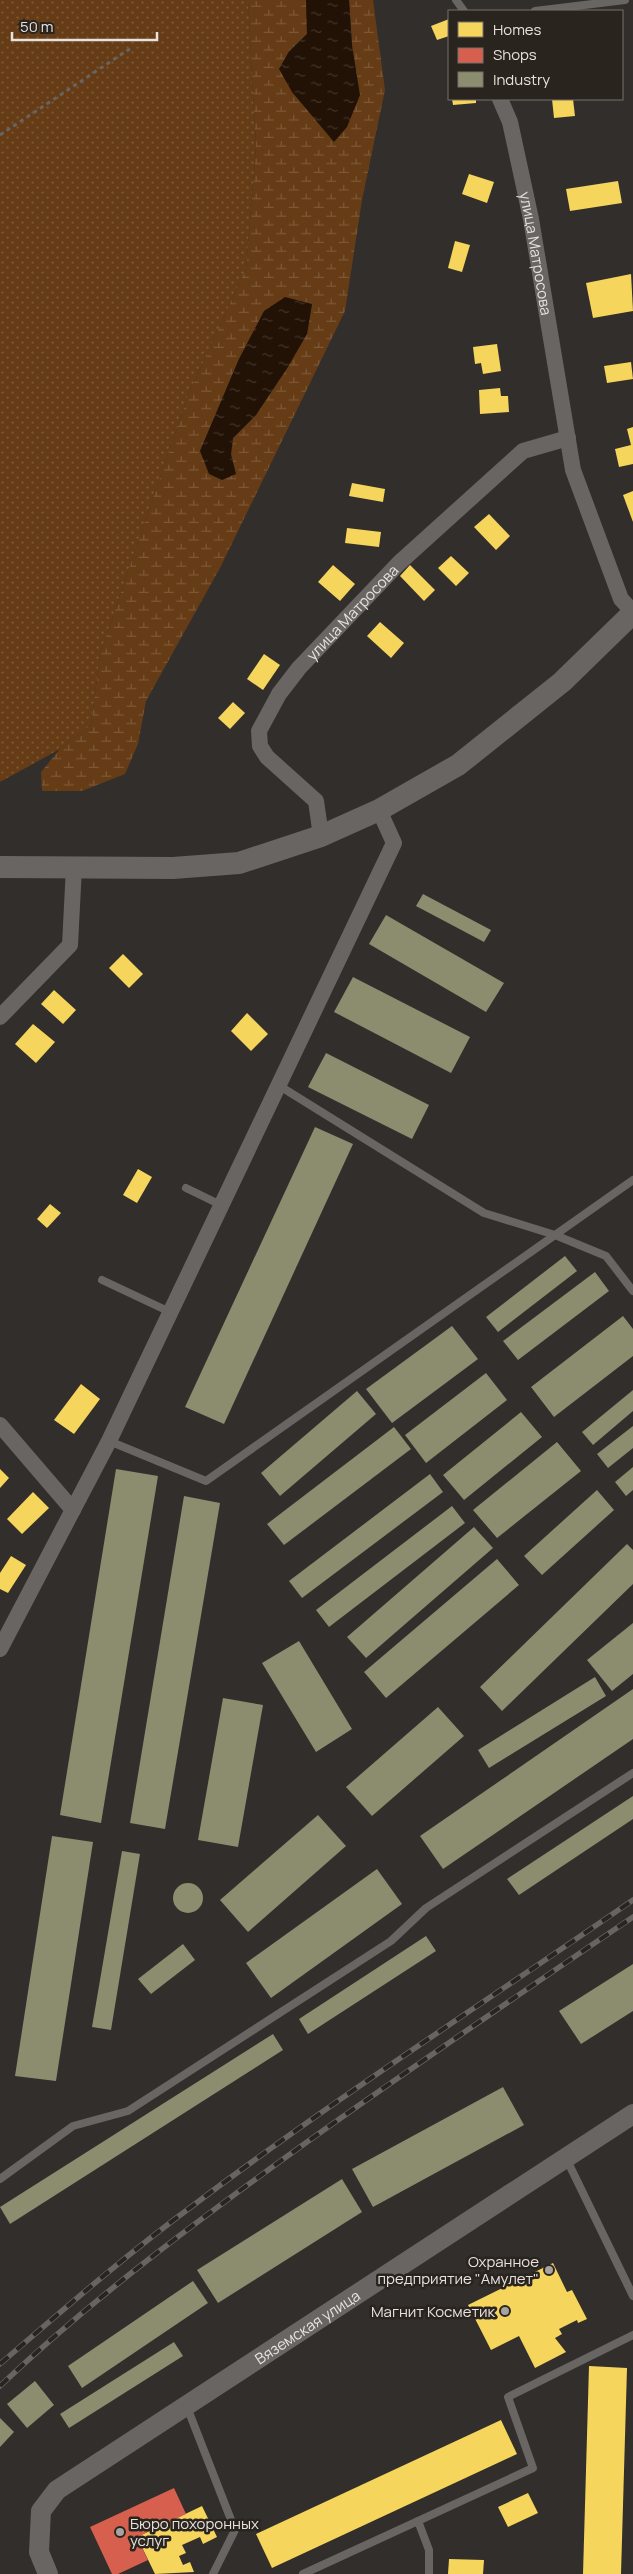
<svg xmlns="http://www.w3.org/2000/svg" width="633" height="2574" viewBox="0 0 633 2574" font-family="Manrope,sans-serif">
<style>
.grass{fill:url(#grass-dots)}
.wetland{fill:url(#wetland-marsh);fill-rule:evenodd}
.water{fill:url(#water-ripples)}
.homes{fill:#f6d55c}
.shops{fill:#d6604d}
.industry{fill:#8c8c6e}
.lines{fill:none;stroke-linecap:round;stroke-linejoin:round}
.path{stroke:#676563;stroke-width:3;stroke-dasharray:4 4;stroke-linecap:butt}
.service{stroke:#686563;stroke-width:8}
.minor{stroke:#686563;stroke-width:16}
.tertiary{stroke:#686563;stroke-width:20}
.secondary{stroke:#686563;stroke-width:22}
.rail-casing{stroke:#676462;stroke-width:5.5}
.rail{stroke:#2a241f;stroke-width:4;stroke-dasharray:11;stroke-linecap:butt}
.poi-dot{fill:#a7a3a0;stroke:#2a241f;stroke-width:2}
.labels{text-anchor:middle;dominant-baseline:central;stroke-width:5;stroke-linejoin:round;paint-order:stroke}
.street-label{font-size:15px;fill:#e7e2df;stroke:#2a241f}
.poi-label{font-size:15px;fill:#e7e2df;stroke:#2a241f;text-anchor:end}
</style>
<defs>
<pattern id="grass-dots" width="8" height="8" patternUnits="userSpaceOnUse" patternTransform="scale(1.25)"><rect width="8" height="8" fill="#663c16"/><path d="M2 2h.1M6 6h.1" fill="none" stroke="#7c5837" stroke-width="1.8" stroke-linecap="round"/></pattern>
<pattern id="wetland-marsh" width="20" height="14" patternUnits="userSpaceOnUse" patternTransform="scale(1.25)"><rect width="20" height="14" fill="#663c16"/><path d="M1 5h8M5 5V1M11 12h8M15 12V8" fill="none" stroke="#7c5837"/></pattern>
<pattern id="water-ripples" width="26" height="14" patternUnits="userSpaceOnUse" patternTransform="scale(1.25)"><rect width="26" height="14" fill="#221206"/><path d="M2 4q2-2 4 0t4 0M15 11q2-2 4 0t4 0" fill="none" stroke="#42342a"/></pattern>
</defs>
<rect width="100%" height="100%" fill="#312e2c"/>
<!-- grass -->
<polygon class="grass" points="0,0 248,0 256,148 246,269 189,393 141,533 100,654 91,725 60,749 0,782"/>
<!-- wetland -->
<path class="wetland" d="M248,0H306L307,34L288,52L306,108L334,141L352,45L349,0H373L385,90L362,200L345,311L221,566L146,701L138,744L125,774L82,791H42L41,772L60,749L91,725L100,654L141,533L189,393L246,269L256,148ZM285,298L312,304L307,334L256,415L233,438L231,454L200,451L239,359L264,312Z"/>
<!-- water -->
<g class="water">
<polygon points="306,0 349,0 352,45 360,95 347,127 334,142 292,92 279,69 288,53 307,34"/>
<polygon points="285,297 312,304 307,334 288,367 256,415 233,438 231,454 236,474 222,480 209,474 200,451 239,359 264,311"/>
</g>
<!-- homes -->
<g class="homes">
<polygon points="449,19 449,36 437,40 431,26"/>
<polygon points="452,99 476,99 476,103 453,105"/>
<polygon points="552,99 573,99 575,116 554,118"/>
<polygon points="469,174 494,182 487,203 462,194"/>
<polygon points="618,181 622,203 570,211 566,189"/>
<polygon points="455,241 470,245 462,272 448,268"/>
<polygon points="631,274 633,311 593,318 586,283"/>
<polygon points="497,344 501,371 483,374 481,363 475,364 473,347"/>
<polygon points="631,362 633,379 607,383 604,366"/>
<polygon points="500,388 501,396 508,396 509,412 480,414 479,390"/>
<polygon points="633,427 633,464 619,467 615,449 631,445 627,429"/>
<polygon points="352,483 385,489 383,502 349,496"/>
<polygon points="633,491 633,522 623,495"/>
<polygon points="489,514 510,536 496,550 474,527"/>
<polygon points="347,528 381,532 379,547 345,543"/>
<polygon points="451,556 469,573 456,586 438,568"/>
<polygon points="333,565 355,584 340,601 318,582"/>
<polygon points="410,565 435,590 424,601 400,576"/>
<polygon points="380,622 404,643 391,658 367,636"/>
<polygon points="264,654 280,665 263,690 247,679"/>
<polygon points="233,702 245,713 230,729 218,718"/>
<polygon points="123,954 143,974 129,988 109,968"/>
<polygon points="54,990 76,1010 63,1024 41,1004"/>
<polygon points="247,1013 268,1034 251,1051 231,1031"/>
<polygon points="33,1024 55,1042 36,1063 15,1044"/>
<polygon points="138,1169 152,1177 137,1203 123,1195"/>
<polygon points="50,1204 61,1213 47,1228 37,1219"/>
<polygon points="81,1384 100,1399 74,1434 54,1420"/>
<polygon points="0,1469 9,1478 0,1488"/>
<polygon points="33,1492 49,1508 22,1534 7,1519"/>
<polygon points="11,1556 26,1565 8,1593 0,1589 0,1573"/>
<polygon points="553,2263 567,2292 572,2290 587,2319 578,2323 577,2320 559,2329 562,2334 555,2338 566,2352 535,2368 519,2336 491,2350 468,2305"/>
<polygon points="589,2366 627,2368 621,2574 583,2574"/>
<polygon points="501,2420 517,2454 272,2568 256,2534"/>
<polygon points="528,2493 538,2513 508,2527 498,2507"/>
<polygon points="202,2506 217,2537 203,2544 200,2537 182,2545 186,2553 179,2556 183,2565 190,2562 194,2572 155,2574 137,2537"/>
<polygon points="449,2559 484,2560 483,2574 448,2574"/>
</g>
<!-- shops -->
<polygon class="shops" points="174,2488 186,2514 137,2537 148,2560 118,2574 112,2574 90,2527"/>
<!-- industry -->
<g class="industry">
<polygon points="423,894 491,930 484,942 416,906"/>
<polygon points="386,915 504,983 486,1012 369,944"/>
<polygon points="353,977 470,1037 451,1073 334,1012"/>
<polygon points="326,1053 429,1105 412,1139 308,1087"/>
<polygon points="315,1127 353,1144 224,1424 185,1407"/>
<polygon points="565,1256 577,1271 498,1332 486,1317"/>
<polygon points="595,1272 609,1291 518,1360 503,1341"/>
<polygon points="623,1316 633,1329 633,1356 554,1417 531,1387"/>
<polygon points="452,1326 478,1359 392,1423 366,1389"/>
<polygon points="486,1373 507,1400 426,1463 405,1435"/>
<polygon points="633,1390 633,1411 593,1445 582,1432"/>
<polygon points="357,1391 376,1414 280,1496 261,1473"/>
<polygon points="521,1412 542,1437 464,1500 443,1475"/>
<polygon points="633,1426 633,1448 608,1468 597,1454"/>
<polygon points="394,1427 411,1449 284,1545 267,1524"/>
<polygon points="557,1442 581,1471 497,1538 473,1510"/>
<polygon points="633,1467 633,1490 626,1496 615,1482"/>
<polygon points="116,1469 158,1476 101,1823 60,1815"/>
<polygon points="430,1474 443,1492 302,1598 289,1581"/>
<polygon points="597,1490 614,1510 542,1575 524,1556"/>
<polygon points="184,1496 220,1503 165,1829 130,1823"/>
<polygon points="452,1506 465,1523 329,1627 316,1610"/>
<polygon points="474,1527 493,1548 366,1658 347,1637"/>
<polygon points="627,1544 633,1550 633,1584 502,1711 480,1687"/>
<polygon points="497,1559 519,1585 386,1698 364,1672"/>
<polygon points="633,1623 633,1674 612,1691 587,1660"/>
<polygon points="299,1641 352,1729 316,1752 262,1663"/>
<polygon points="595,1677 606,1696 489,1768 478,1750"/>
<polygon points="633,1689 633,1739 443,1869 420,1836"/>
<polygon points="223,1698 263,1705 238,1847 198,1840"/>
<polygon points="438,1707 464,1736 372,1816 346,1787"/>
<polygon points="633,1796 633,1819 519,1895 507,1879"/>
<polygon points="318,1815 346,1846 248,1932 220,1900"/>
<polygon points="52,1836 93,1842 56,2081 15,2076"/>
<polygon points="122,1851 140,1854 111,2030 92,2027"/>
<polygon points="377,1869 402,1904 271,1998 246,1963"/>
<circle cx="188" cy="1898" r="15"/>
<polygon points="426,1936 436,1951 308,2034 299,2019"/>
<polygon points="183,1944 195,1960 151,1994 138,1979"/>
<polygon points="633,1964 633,2011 581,2044 559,2011"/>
<polygon points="273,2034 283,2050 10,2224 0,2207"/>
<polygon points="503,2087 524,2125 373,2207 352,2169"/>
<polygon points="342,2179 362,2212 218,2303 197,2270"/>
<polygon points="193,2281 208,2303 82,2388 68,2366"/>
<polygon points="174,2342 183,2356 69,2428 60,2414"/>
<polygon points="35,2381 54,2405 27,2428 7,2404"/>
<polygon points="0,2418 14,2432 0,2447"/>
</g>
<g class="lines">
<!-- path -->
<polyline class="path" points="0,135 131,48"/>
<!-- service -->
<g class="service">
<polyline points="456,0 464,11"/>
<polyline points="535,11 625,0"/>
<polyline points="278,1085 484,1213 555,1235 606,1256 633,1291"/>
<polyline points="186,1188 221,1205"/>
<polyline points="102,1280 170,1312"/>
<polyline points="109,1441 206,1481 633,1180"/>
<polyline points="566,2158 633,2296"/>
<polyline points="0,2179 73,2126 128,2111 391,1941 426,1908 633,1773"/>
<polyline points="187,2407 235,2530 213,2574"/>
<polyline points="418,2521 429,2550 429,2574"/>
<polyline points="303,2574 533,2468 508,2397 633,2335"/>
</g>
<!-- minor -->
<g class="minor">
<path id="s1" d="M500,99L510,122L531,219L573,470L621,599L633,612"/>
<path id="s2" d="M321,836L316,801L267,757L260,746L259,731L279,694L299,668L399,563L523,451L568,438"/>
<polyline points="0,1017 70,945 74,867"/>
<polyline points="0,1425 73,1510"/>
<polyline points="0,1649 109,1441 394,843 379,810"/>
</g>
<!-- tertiary -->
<path class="tertiary" id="s3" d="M48,2574L39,2552L41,2511L57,2490L633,2114"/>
<!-- secondary -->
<polyline class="secondary" points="0,867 173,868 239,863 321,836 379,810 458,765 562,682 633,613"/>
<!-- rail casing -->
<g class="rail-casing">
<g id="rail">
<path d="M0,2364C64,2309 127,2254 195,2204C337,2097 487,2001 633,1900"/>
<path d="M0,2386C95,2296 201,2218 307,2142C415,2065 524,1991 633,1917"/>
</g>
</g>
<!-- rail -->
<use href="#rail" class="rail"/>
</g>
<!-- markers -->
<g class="poi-dot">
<circle cx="549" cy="2270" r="5"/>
<circle cx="505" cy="2311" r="5"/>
<circle cx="120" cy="2532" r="5"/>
</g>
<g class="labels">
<!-- street labels -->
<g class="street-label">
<text stroke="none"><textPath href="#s1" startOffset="159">улица Матросова</textPath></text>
<text stroke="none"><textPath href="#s2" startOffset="281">улица Матросова</textPath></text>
<text stroke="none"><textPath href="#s3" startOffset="390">Вяземская улица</textPath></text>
</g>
<!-- poi labels -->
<g class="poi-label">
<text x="539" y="2261">Охранное<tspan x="539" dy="17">предприятие "Амулет"</tspan></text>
<text x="495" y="2311">Магнит Косметик</text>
<text x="130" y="2523" text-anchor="start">Бюро похоронных<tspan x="130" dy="17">услуг</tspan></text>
</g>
</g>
<!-- legend -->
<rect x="448" y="10" width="175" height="90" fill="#2a241f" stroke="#76706c"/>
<rect x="458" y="22" width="25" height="15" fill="#f6d55c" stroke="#76706c"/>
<text x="493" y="35" font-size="15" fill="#e7e2df">Homes</text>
<rect x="458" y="48" width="25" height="15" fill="#d6604d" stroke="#76706c"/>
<text x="493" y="60" font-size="15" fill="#e7e2df">Shops</text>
<rect x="458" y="72" width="25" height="15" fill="#8c8c6e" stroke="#76706c"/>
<text x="493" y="85" font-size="15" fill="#e7e2df">Industry</text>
<!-- scale -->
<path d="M12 32v8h145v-8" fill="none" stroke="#e7e2df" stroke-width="2.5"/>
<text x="20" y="32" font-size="15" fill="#e7e2df" stroke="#2a241f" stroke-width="4" paint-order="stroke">50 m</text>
</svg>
